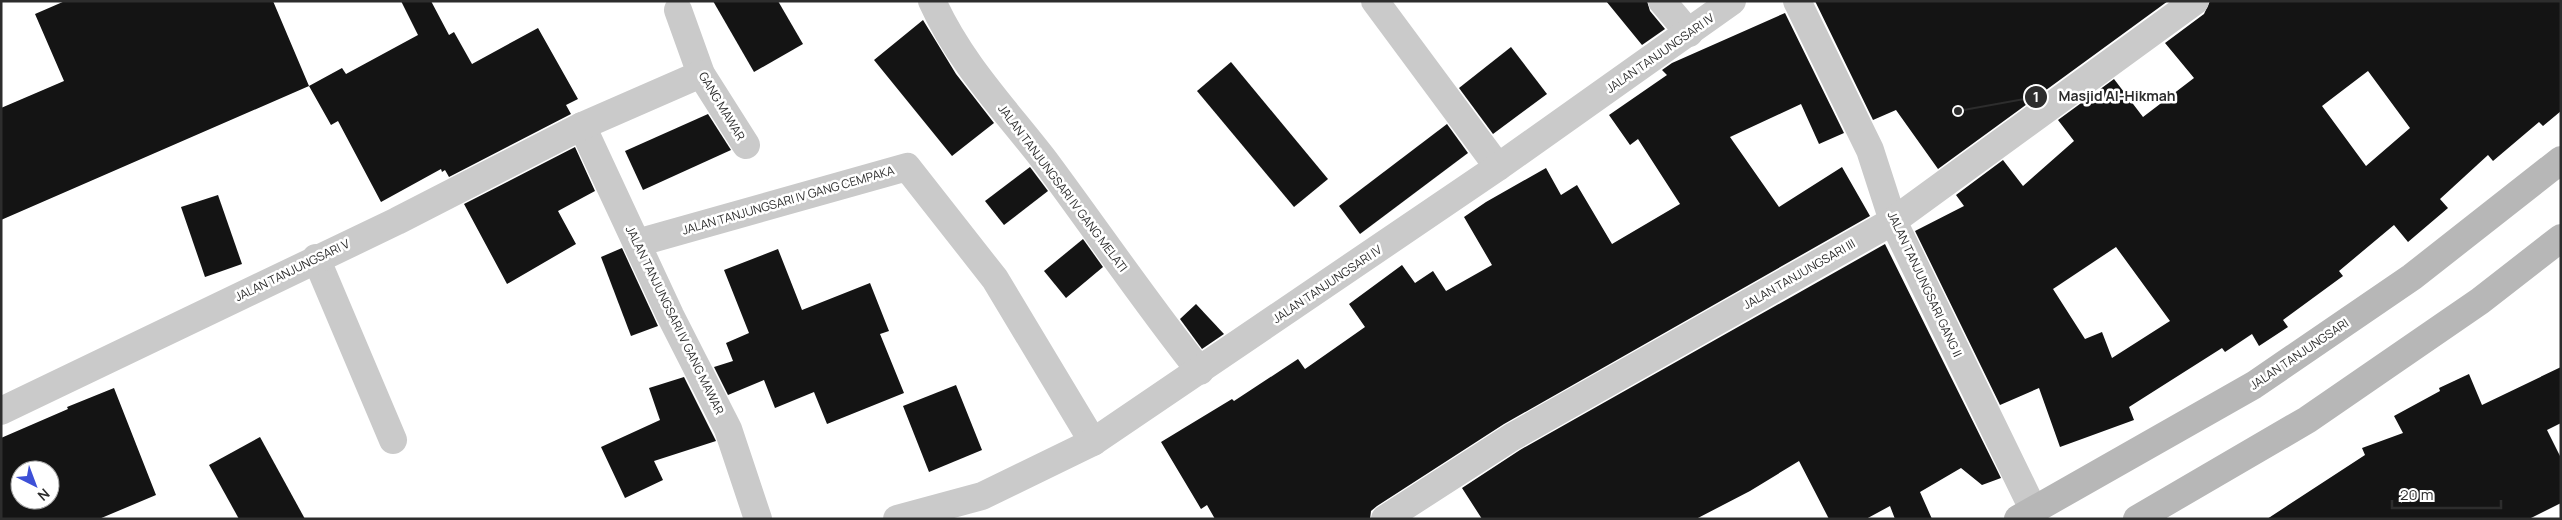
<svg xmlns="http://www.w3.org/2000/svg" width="2562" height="520" viewBox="0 0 2562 520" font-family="Manrope,sans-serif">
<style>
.building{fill:#141414;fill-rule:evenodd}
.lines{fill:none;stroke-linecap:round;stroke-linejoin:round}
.street{stroke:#cacaca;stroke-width:28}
.secondary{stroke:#b7b7b7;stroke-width:28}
.labels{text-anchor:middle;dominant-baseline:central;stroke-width:5;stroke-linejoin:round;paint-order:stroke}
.street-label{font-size:12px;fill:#2d2d2d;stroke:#fff}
.leader{fill:none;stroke:#2d2d2d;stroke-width:2}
.callout-dot{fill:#2d2d2d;stroke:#fff;stroke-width:2}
.mark-label{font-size:15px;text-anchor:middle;font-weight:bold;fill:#fff}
.callout-label{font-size:14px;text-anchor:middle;font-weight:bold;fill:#2d2d2d;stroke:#fff;stroke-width:5;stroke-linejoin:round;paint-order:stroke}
</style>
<rect width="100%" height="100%" fill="#fff"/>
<!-- building -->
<g class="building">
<polygon points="65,1 273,1 309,86 1,220 1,108 64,81 35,14"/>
<polygon points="401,1 431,1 449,35 454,32 472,64 538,28 578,99 566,105 571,114 449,177 445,170 442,172 441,169 381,202 338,121 331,125 309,86 342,68 346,74 418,35"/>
<polygon points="713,1 778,1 803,44 754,72"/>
<polygon points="1606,1 1647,1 1650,11 1665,29 1642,45"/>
<polygon points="1815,1 2168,1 1938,169 1896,110 1873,120"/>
<path d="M2210,1H2561V111L2543,126L2539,122L2493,161L2488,155L2440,199L2448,208L2408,242L2394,225L2339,271L2343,276L2283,320L2288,327L2259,346L2252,334L2225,352L2222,348L2129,407L2134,420L2060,447L2039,388L2000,405L1915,231L1964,206L1956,195L2003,160L2023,186L2074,141L2058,120L2114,79L2143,117L2194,78L2165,43L2204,14ZM2368,71L2410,128L2366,166L2322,106ZM2116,247L2170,321L2112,358L2102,332L2085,339L2053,289Z"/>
<polygon points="1785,13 1844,133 1819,144 1801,104 1730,137 1779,207 1842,167 1870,216 1504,424 1377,506 1371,511 1370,519 1215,519 1207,505 1201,509 1161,442 1232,399 1234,401 1298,359 1305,369 1365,327 1349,304 1402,265 1415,283 1433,271 1446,291 1492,265 1464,217 1486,202 1546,168 1561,195 1577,185 1612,244 1680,204 1638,139 1630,145 1609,115 1667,75 1662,70 1672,63"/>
<polygon points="923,20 956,74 994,123 952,156 874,60"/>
<polygon points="1511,47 1547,94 1493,134 1459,88"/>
<polygon points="1231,62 1328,179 1294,207 1197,91"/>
<polygon points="708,114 731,150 643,190 625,151"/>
<polygon points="1447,124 1468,153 1360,234 1339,206"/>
<polygon points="575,147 595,191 558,211 576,244 507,284 464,204"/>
<polygon points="1030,167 1048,191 1004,225 985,201"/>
<polygon points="218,195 242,264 205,277 181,207"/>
<polygon points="1083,239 1103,267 1066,298 1044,271"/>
<polygon points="1885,244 2001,478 1982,485 1961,468 1920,492 1932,519 1895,519 1890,506 1866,519 1829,519 1799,461 1750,491 1696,519 1482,519 1462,488 1520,450"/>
<polygon points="622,248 658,326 631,336 601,257"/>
<polygon points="778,249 802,310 870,283 889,331 880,334 904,393 827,424 814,392 775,408 764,380 728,395 714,367 733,361 726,343 749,333 724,270"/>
<polygon points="1196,304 1224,334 1202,349 1180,319"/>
<polygon points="2561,367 2561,423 2547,430 2561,458 2561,503 2529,519 2267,519 2365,455 2362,448 2403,433 2394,416 2440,391 2439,388 2469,374 2482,405"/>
<polygon points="684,377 716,441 654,461 663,480 625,498 601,447 660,420 649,388"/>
<polygon points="956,385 982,450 929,472 903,406"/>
<path d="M114,388L156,495L99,519H1V438L68,409L67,407ZM20,470H50V500H20Z"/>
<polygon points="260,437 305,519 239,519 209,465"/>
</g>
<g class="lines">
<!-- street -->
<g class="street">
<path d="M932,1C960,63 1004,108 1045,161C1097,231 1146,303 1200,371"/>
<polyline points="1375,1 1498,167"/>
<polyline points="1662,1 1689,33"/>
<polyline points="1797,1 1870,150 1893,221 2034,511"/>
<polyline points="678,10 701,74 746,145"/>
<polyline points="582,126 670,315 728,429 758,519"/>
<polyline points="637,243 907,167 995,279 1093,442"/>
<polyline points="316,258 393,440"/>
<polyline points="1,411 397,221 582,126 701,74"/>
<polyline points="897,519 982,496 1093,442 1498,167 1732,1"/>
<polyline points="1385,519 1512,437 1893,221 2195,1"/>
</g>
<!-- secondary -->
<g class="secondary">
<polyline points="2018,519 2254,385 2412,277 2561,160"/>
<polyline points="2137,519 2307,420 2480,301 2561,238"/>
</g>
</g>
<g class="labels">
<!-- street labels -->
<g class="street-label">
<text transform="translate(1660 53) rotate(-35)">JALAN TANJUNGSARI IV</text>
<text transform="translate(722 106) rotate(59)">GANG MAWAR</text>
<text transform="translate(1063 188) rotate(53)">JALAN TANJUNGSARI IV GANG MELATI</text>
<text transform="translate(788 200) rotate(-16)">JALAN TANJUNGSARI IV GANG CEMPAKA</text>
<text transform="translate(292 270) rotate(-26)">JALAN TANJUNGSARI V</text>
<text transform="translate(1799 274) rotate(-30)">JALAN TANJUNGSARI III</text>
<text transform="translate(1327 284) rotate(-34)">JALAN TANJUNGSARI IV</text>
<text transform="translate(1925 284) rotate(65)">JALAN TANJUNGSARI GANG II</text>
<text transform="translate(675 320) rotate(64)">JALAN TANJUNGSARI IV GANG MAWAR</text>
<text transform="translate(2299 354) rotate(-34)">JALAN TANJUNGSARI</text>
</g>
</g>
<!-- callouts -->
<path class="leader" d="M1958 111L2036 97"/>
<g class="callout-dot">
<circle cx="1958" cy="111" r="5"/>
<circle cx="2036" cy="97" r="12"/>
</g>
<g class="mark-label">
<text x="2036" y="102">1</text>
</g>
<g class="callout-label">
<text x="2117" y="101">Masjid Al-Hikmah</text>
</g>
<!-- border -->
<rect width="2562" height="520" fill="none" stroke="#2d2d2d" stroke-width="5"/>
<!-- north arrow -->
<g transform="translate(35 485) rotate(138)"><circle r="24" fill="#ffffff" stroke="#ababab"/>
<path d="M0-4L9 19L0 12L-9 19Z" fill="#3d50d7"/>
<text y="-8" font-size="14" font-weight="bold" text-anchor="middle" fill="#2d2d2d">N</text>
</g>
<!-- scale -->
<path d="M2392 500v8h109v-8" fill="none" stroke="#2d2d2d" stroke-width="2.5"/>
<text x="2400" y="500" font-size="15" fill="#2d2d2d" stroke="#ffffff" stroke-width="4" paint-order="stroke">20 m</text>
</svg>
